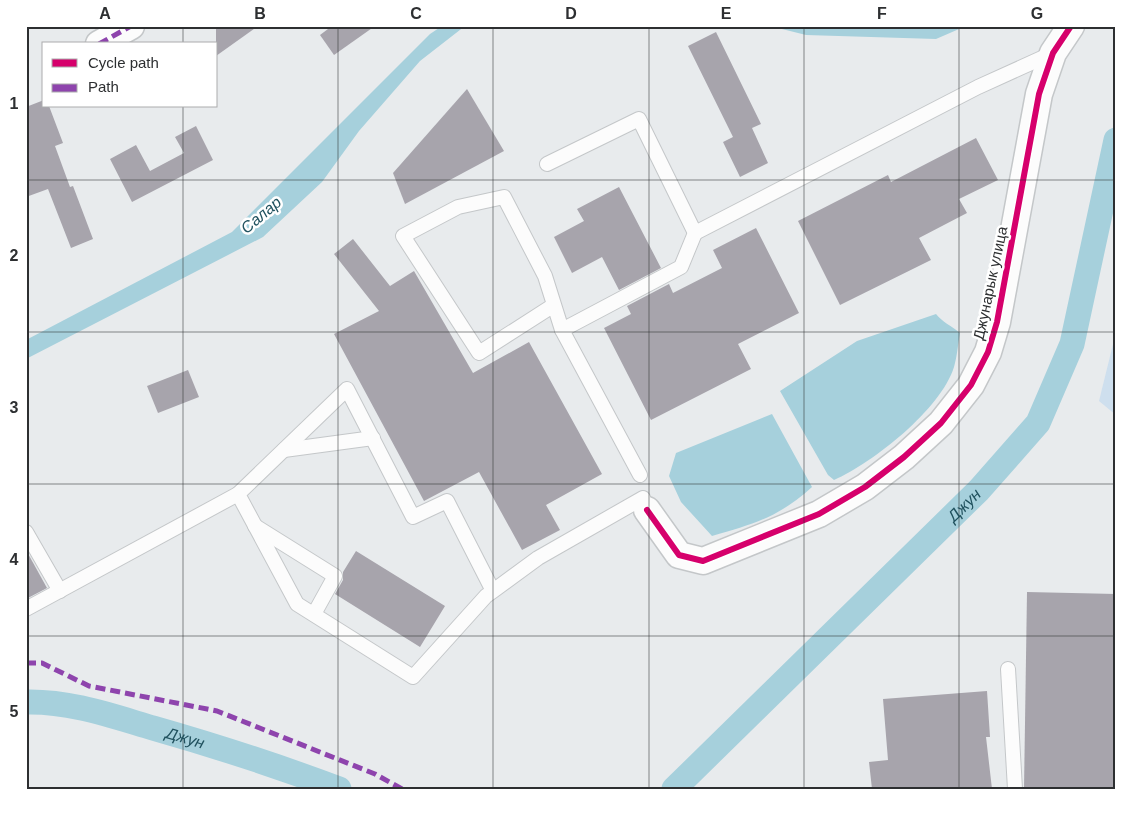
<svg xmlns="http://www.w3.org/2000/svg" width="1142" height="815" viewBox="0 0 1142 815" font-family="Helvetica,sans-serif">
<style>
.green{fill:#cedfee}
.water{fill:#a6d0dc}
.lines{fill:none;stroke-linecap:round;stroke-linejoin:round}
.canal{stroke:#a6d0dc;stroke-width:25}
.building{fill:#a7a4ac}
.lane-casing{stroke:#c4c7c9;stroke-width:16}
.street-casing{stroke:#c4c7c9;stroke-width:29}
.lane{stroke:#fcfcfc;stroke-width:14}
.street{stroke:#fcfcfc;stroke-width:26}
.quiet{stroke:#8e44ad;stroke-width:5;stroke-dasharray:10 5;stroke-linecap:butt}
.cycleway-casing{stroke:#fff;stroke-width:9}
.cycleway{stroke:#d6006c;stroke-width:6}
.grid{fill:none;stroke:#2d2f31;stroke-width:1;stroke-opacity:0.55}
.labels{text-anchor:middle;dominant-baseline:central;stroke-width:5;stroke-linejoin:round;paint-order:stroke}
.street-label{font-size:15px;fill:#2d2f31;stroke:#fff}
.water-label{font-size:16px;font-style:italic;fill:#21525f;stroke:#fff}
.neatline{fill:none;stroke:#2d2f31;stroke-width:2}
.grid-label{font-size:16px;text-anchor:middle;font-weight:bold;fill:#2d2f31}
</style>
<rect width="100%" height="100%" fill="#e8ebed"/>
<!-- green -->
<polygon class="green" points="1116,332 1116,415 1099,401"/>
<!-- water -->
<g class="water">
<polygon points="442,26 465,26 420,61 359,131 322,182 263,237 26,359 26,340 232,232 430,34"/>
<polygon points="770,26 966,26 936,39 806,35"/>
<path d="M936,314C942,322 952,326 960,333C958,344 957,357 954,367C941,409 873,463 834,480L828,475L780,391L857,341Z"/>
<path d="M772,414L812,487C779,517 754,524 712,536L681,502L669,476L676,453Z"/>
</g>
<g class="lines">
<!-- canal -->
<g class="canal">
<path id="s1" d="M26,702C70,701 112,716 153,728C216,746 278,766 339,789"/>
<path id="s2" d="M674,789L979,490L1038,423L1072,344L1116,140"/>
</g>
</g>
<!-- building -->
<g class="building">
<polygon points="216,26 258,26 216,56"/>
<polygon points="332,26 375,26 334,55 320,35"/>
<polygon points="716,32 761,124 752,128 768,163 740,177 723,142 733,137 688,46"/>
<polygon points="467,89 504,151 405,204 393,173"/>
<polygon points="44,100 44,106 49,106 63,143 55,146 70,187 73,186 93,239 71,248 48,189 26,197 26,107"/>
<polygon points="196,126 213,160 132,202 110,159 136,145 150,171 184,153 175,137"/>
<polygon points="976,138 998,180 959,199 967,213 919,238 931,260 840,305 798,221 888,175 891,182"/>
<polygon points="619,187 661,268 619,290 602,257 572,273 554,237 584,221 577,209"/>
<polygon points="756,228 799,313 738,344 751,369 651,420 604,328 631,314 627,306 669,284 673,293 722,268 713,250"/>
<polygon points="353,239 390,286 414,271 473,373 529,342 602,474 546,505 560,530 522,550 479,472 424,501 334,334 379,311 334,254"/>
<polygon points="188,370 199,397 158,413 147,386"/>
<polygon points="26,550 47,588 26,599"/>
<polygon points="356,551 445,606 420,647 335,594 343,580 343,572"/>
<polygon points="1027,592 1116,594 1116,789 1024,789"/>
<polygon points="987,691 990,737 986,737 992,789 872,789 869,762 888,760 883,699"/>
</g>
<g class="lines">
<!-- lane casing -->
<g class="lane-casing">
<g id="lane">
<polyline points="547,164 639,119 695,233 978,87 1053,53"/>
<polyline points="554,305 479,353 403,236 458,207 504,197 545,276 562,330"/>
<polyline points="284,450 373,438"/>
<polyline points="640,475 562,330 681,267 695,233"/>
<polyline points="255,526 335,576 314,614"/>
<polyline points="26,532 60,591"/>
<polyline points="493,591 447,501 413,517 347,389 238,494 297,604 413,677 486,596 493,591 538,558 643,498 647,509"/>
<polyline points="26,609 238,494"/>
<polyline points="1008,669 1015,789"/>
</g>
</g>
<!-- street casing -->
<g class="street-casing">
<g id="street">
<polyline points="99,44 131,26"/>
<polyline points="647,510 679,555 703,561 819,514 865,487 904,457 941,423 971,385 988,352 997,322 1039,94 1053,53 1071,26"/>
</g>
</g>
<!-- lane -->
<use href="#lane" class="lane"/>
<!-- street -->
<use href="#street" class="street"/>
<!-- quiet -->
<g class="quiet">
<polyline points="99,44 131,26"/>
<polyline points="26,663 42,663 89,686 217,711 375,774 402,789"/>
</g>
<!-- cycleway casing -->
<g class="cycleway-casing">
<polyline id="cycleway" points="647,510 679,555 703,561 819,514 865,487 904,457 941,423 971,385 988,352 997,322 1039,94 1053,53 1071,26"/>
</g>
<!-- cycleway -->
<use href="#cycleway" class="cycleway"/>
</g>
<!-- grid -->
<path class="grid" d="M183,26V44M338,26V789M493,26V789M649,26V789M804,26V789M959,26V789M183,106V789M26,180H1116M26,332H1116M26,484H1116M26,636H1116"/>
<g class="labels">
<!-- street labels -->
<g class="street-label">
<text transform="translate(990 283) rotate(-78)">Джунарык улица</text>
</g>
<!-- water labels -->
<g class="water-label">
<text transform="translate(261 215) rotate(-40)">Салар</text>
<text stroke="none"><textPath href="#s2" startOffset="406">Джун</textPath></text>
<text stroke="none"><textPath href="#s1" startOffset="164">Джун</textPath></text>
</g>
</g>
<!-- border -->
<rect width="1142" height="815" fill="none" stroke="#ffffff" stroke-width="55"/>
<!-- legend -->
<rect x="42" y="42" width="175" height="65" fill="#ffffff" stroke="#abacad"/>
<rect x="52" y="59" width="25" height="8" fill="#d6006c" stroke="#abacad"/>
<text x="88" y="68" font-size="15" fill="#2d2f31">Cycle path</text>
<rect x="52" y="84" width="25" height="8" fill="#8e44ad" stroke="#abacad"/>
<text x="88" y="92" font-size="15" fill="#2d2f31">Path</text>
<rect x="28" y="28" width="1086" height="760" class="neatline"/>
<g class="grid-label">
<text x="105" y="19">A</text>
<text x="260" y="19">B</text>
<text x="416" y="19">C</text>
<text x="571" y="19">D</text>
<text x="726" y="19">E</text>
<text x="882" y="19">F</text>
<text x="1037" y="19">G</text>
<text x="14" y="109">1</text>
<text x="14" y="261">2</text>
<text x="14" y="413">3</text>
<text x="14" y="565">4</text>
<text x="14" y="717">5</text>
</g>
</svg>
